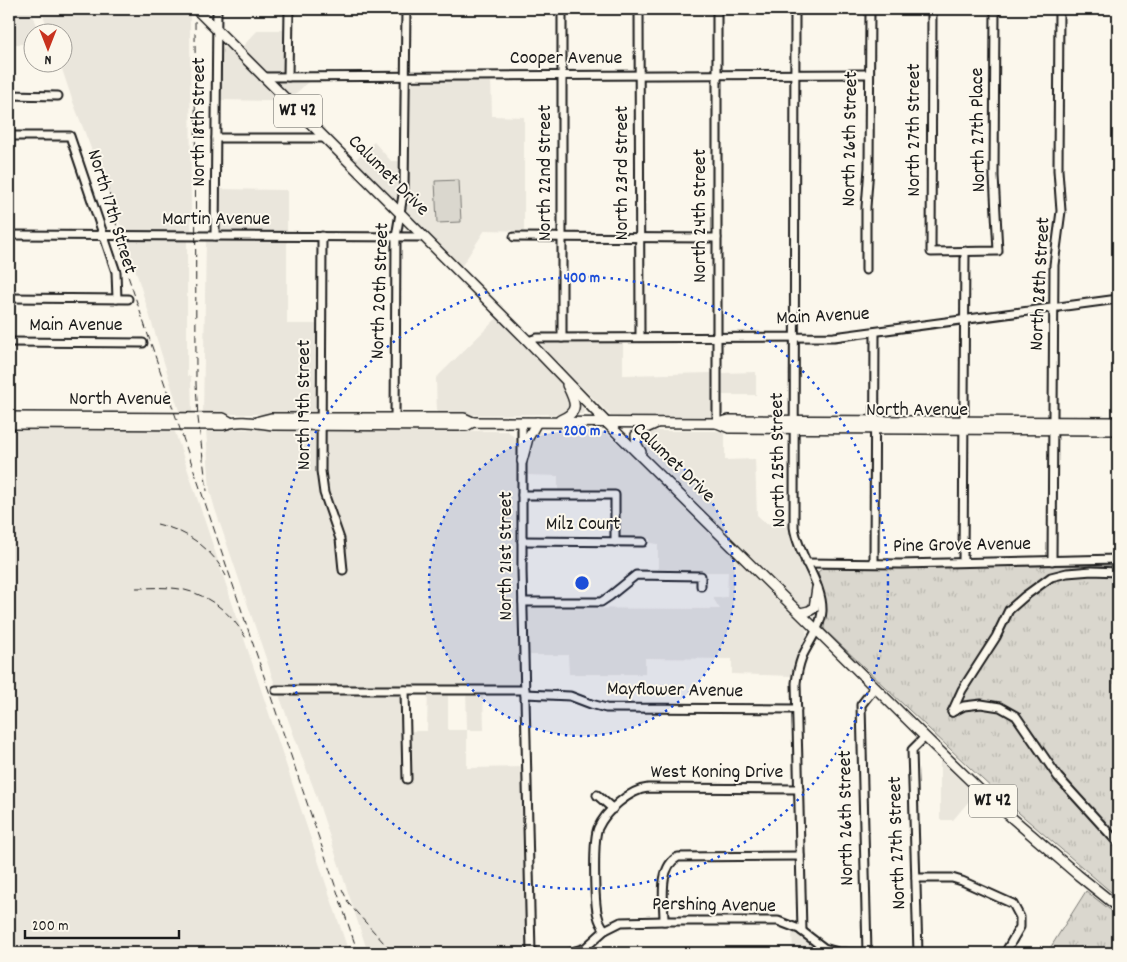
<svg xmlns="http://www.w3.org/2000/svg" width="1127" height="962" viewBox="0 0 1127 962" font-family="Dekko,sans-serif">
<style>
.built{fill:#eae6dc;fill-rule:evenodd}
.grass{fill:url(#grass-tufts);stroke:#7b7a75}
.pitch{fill:#dad7ce;stroke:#7b7a75}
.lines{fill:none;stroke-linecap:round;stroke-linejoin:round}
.minor-casing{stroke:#1c1c1c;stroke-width:11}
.major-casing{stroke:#1c1c1c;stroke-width:12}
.minor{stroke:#fbf7ec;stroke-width:7}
.major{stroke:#fbf7ec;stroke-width:9}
.rail{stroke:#1c1c1c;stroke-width:1;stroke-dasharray:8 4;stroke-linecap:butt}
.ring{fill:none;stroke:#1d4ed8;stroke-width:2.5;stroke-dasharray:2.5 5}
.labels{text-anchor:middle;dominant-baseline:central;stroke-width:4;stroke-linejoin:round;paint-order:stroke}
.shield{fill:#fbf7ec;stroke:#5f5e5a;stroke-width:1}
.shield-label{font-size:19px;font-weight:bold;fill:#1c1c1c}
.street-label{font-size:20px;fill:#1c1c1c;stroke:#fbf7ec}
.centre{fill:#1d4ed8;stroke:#fbf7ec;stroke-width:2.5}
.ring-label{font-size:15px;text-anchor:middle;font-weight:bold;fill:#1d4ed8;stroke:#fbf7ec;stroke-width:4;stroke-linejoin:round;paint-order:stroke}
</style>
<defs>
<pattern id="grass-tufts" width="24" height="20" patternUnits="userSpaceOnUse" patternTransform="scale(1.25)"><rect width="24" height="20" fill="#dad7ce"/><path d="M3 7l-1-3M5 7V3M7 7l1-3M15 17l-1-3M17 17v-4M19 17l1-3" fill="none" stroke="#bab8b0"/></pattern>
</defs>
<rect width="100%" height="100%" fill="#fbf7ec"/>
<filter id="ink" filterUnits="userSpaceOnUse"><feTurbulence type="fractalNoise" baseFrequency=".02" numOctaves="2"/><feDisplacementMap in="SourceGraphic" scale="10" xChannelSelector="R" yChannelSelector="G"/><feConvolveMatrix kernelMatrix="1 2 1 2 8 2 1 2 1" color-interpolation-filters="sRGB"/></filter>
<g filter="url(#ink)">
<!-- built -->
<g class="built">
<polygon points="9,9 31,9 39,32 32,32 32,44 9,44"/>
<polygon points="41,9 187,9 190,12 191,232 187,233 187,376 191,376 192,414 180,414 125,236 73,102 60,63 62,62 62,32 49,32"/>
<polygon points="258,30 285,30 285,80 307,80 308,82 292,97 242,47"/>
<polygon points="223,47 227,48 277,99 274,101 219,100 219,64 221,48"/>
<polygon points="405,76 491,76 492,116 524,117 524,231 485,230 461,267 425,230 423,237 400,214 400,197 398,199 394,199 355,160 374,142 391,161 402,161"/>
<polygon points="219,189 287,190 287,324 318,324 317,414 203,414 206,240 218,240"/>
<polygon points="497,318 549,370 583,408 584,412 582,414 437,415 436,378"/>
<polygon points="545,342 623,342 623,375 713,373 713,414 710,417 611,416 542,347 543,343"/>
<polygon points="756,372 756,395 722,395 722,373"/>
<polygon points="9,427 174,429 349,953 9,953"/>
<path d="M206,429L508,431L515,438L518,455L519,608L720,609L713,598L727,597L728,572H658V544L650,543V539H618L616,496L558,493V476L527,475L528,443L536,432L597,431L606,433L646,467L806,629L807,636L797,657L792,676L732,674V659L645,658V674H569L568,655H521L520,685L483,687L484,730H467V768L523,767L527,953H368L315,792L273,679L215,509L210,491ZM448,686L466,687L467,730H448ZM404,687H428L427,731H403Z"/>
<polygon points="637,431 725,431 725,460 755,459 757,515 767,524 788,519 792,545 811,586 813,607 803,608 632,438 632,433"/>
<polygon points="940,761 975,794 953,820 940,820"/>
<polygon points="792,930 802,936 813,947 823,953 793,953"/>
</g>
<!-- grass -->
<g class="grass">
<polygon points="1118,565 1118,898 1019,813 970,768 824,629 824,596 818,572 823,568"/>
<polygon points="1086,891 1118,916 1118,953 1047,953"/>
</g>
<!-- pitch -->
<polygon class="pitch" points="459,180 461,222 437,223 435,181"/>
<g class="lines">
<!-- minor casing -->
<g class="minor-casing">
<g id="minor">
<polyline points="562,9 562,338"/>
<polyline points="639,9 640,337"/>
<polyline points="717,9 717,423"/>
<path d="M795,9L794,527C798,556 823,583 822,611C821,627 809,642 802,657C799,665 797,674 796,683L802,931"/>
<polyline points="932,9 931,252 998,251 994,176 995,9"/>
<polyline points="263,77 869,74"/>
<polyline points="288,77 289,9"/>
<polyline points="9,95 58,96"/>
<polyline points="9,136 70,136 116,272 117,299"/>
<polyline points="216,138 325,138"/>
<polyline points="9,235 423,237"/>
<polyline points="215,236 217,9"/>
<polyline points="322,236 321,471 324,493 340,539 343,570"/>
<polyline points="514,237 717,238"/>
<polyline points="866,270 866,207 869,168 870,9"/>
<polyline points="9,298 128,299"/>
<polyline points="528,341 537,338 834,337 1118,299"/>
<polyline points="9,342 143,343"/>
<polyline points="395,422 396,237 404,189 406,9"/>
<polyline points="522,422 522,570 531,953"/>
<polyline points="522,495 615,495 615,542"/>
<polyline points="522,541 643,542"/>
<polyline points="1052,561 1054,265 1061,211 1058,170 1059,9"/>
<polyline points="963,562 965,251"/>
<polyline points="806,563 900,564 1118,559"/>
<polyline points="874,563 875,332"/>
<polyline points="523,602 601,602 610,596 636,575 701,576 701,586"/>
<polyline points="276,690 525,690"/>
<polyline points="405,690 407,779"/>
<polyline points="525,694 570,696 591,704 606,708 797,709"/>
<polyline points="952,712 962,690 996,637 1009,610 1025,596 1051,577 1067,573 1092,571 1118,572"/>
<polyline points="952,712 964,706 981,704 1000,707 1016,716 1058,777 1118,843"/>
<polyline points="597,795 613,809"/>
<polyline points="916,878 952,878 962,881 1013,904 1020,917 1020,927 1005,953"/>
<path d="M664,921C664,901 658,867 678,857L800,856"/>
<path d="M605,930C602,926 599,921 598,916C594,903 593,839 598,828C606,811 629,790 648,788L799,789"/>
<polyline points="569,953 585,948 605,930 621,922 664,921 778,921 799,929 824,948 838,952 860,953"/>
<polyline points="867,953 861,705 875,687"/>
<polyline points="918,953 912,750 925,737"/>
</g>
</g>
<!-- major casing -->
<g class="major-casing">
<g id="major">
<polyline points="196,9 528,341 606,422 921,733 982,792 1078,875 1118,907"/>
<polyline points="9,417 223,418 230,422"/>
<path d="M560,420C581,412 575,401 567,385"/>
<polyline points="259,421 271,418 464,418 473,422"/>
<polyline points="717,423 729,428 1118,430"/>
<path d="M9,424L223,425C240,419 256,423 273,425L459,426H466L473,422L717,423L729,420L1118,422"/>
<polyline points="641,452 637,445 636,435 644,429 655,424"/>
<polyline points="522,461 528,438 537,422"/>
<polyline points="800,613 809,611 814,608 817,588"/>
</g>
</g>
<!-- minor -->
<use href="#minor" class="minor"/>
<!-- major -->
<use href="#major" class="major"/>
<!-- rail -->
<g class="rail">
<polyline points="195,9 196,384 198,418 207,491"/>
<polyline points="98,160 110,196 128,276 358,953"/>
<path d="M157,524C187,531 212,548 226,576"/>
<path d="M136,588C148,588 159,587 171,588C204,590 232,612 247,640"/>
<polyline points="342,889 349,904 393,953"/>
</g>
</g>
</g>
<!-- distance rings -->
<circle cx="582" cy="583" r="153" fill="#1d4ed8" fill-opacity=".12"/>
<g class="ring">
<circle cx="582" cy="583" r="153"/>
<circle cx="582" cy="583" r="306"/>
</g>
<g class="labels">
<!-- shield labels -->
<g class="shield">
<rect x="274" y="94.5" width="48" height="33" rx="4"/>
<rect x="969" y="784.5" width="48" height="33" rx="4"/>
</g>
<g class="shield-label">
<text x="298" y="111">WI 42</text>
<text x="993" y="801">WI 42</text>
</g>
<!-- street labels -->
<g class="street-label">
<text x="566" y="59">Cooper Avenue</text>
<text transform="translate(200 122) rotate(-90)">North 18th Street</text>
<text transform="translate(915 130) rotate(-90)">North 27th Street</text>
<text transform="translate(979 130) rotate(-91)">North 27th Place</text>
<text transform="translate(851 139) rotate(-89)">North 26th Street</text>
<text transform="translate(546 173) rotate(-90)">North 22nd Street</text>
<text transform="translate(623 173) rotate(-90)">North 23rd Street</text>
<text transform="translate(388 176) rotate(45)">Calumet Drive</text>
<text transform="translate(111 212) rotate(73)">North 17th Street</text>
<text transform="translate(701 216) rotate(-90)">North 24th Street</text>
<text x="216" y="220">Martin Avenue</text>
<text transform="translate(1041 284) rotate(-87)">North 28th Street</text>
<text transform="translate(381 291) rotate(-88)">North 20th Street</text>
<text transform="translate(823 317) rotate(-3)">Main Avenue</text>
<text x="76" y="326">Main Avenue</text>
<text x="120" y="400">North Avenue</text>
<text transform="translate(305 405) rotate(-90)">North 19th Street</text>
<text x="917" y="411">North Avenue</text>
<text transform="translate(779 460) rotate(-91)">North 25th Street</text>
<text transform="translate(673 463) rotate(44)">Calumet Drive</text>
<text x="583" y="525">Milz Court</text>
<text transform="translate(962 546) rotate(-1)">Pine Grove Avenue</text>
<text transform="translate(507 556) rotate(-90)">North 21st Street</text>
<text transform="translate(675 691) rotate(1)">Mayflower Avenue</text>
<text x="717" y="773">West Koning Drive</text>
<text transform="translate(847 818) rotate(-91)">North 26th Street</text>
<text transform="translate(898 843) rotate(-92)">North 27th Street</text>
<text transform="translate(714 906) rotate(1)">Pershing Avenue</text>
</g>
</g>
<circle cx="582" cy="583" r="8" class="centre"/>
<g class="ring-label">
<text x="582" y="282">400 m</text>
<text x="582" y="435">200 m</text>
</g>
<!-- margin -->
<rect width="1127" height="962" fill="none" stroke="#fbf7ec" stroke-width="30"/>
<rect x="15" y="15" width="1097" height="932" fill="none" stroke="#1c1c1c" stroke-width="2" filter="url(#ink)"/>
<!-- north arrow -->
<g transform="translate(48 48) rotate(180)"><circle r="24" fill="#fbf7ec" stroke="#a29f99"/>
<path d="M0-4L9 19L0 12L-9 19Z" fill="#c8321e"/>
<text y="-8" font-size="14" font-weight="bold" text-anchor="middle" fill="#1c1c1c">N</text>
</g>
<!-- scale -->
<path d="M25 930v8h154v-8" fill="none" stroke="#1c1c1c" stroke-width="2.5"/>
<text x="32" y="930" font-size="15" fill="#1c1c1c" stroke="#fbf7ec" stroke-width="4" paint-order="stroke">200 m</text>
</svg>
